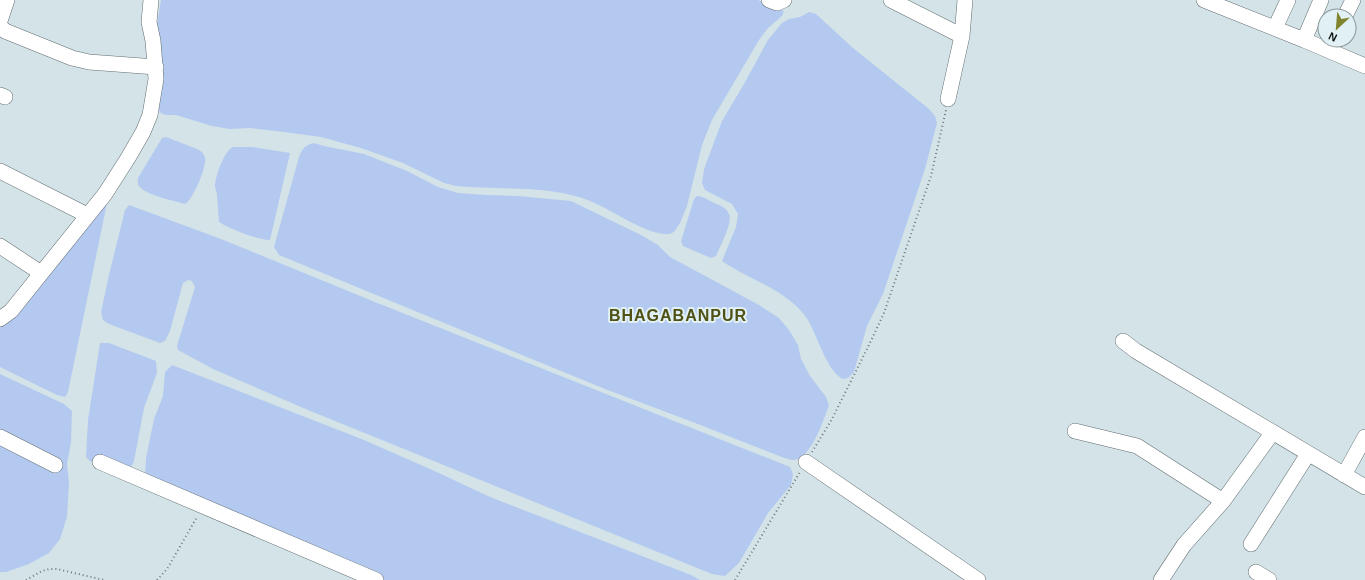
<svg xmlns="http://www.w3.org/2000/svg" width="1365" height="580" font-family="Arial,sans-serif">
	<rect width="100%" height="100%" fill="#d4e3e7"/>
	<path fill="#b3c9f0" d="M161 0H758L784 11 782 16 768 28 759 40 712 120 702 145 687 206 680 223 674 232C671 233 668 235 665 234 643 233 611 209 590 201 551 185 498 190 456 186L444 183 403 163 361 148 321 137 284 132 250 128 230 129 212 126 176 115H166L161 113 156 106 157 25Z
		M809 12 816 14 853 48 929 109 935 116 937 123 925 169 883 294 867 326 854 372 848 378 843 379C826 371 817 333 806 317 786 289 749 280 722 261L736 227 738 214 732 204 705 190 702 183 704 169 722 121 744 84 768 40 782 23 789 19 800 17Z
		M166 137 197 149C202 151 204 154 205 158 207 167 192 201 185 204 175 201 146 195 140 187 137 185 138 181 138 178L162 138Z
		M314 143 324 146 364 154 407 171 438 187 458 193 486 195 518 196 571 201 643 236 658 245 670 257 759 305 779 318 789 330 798 345 801 359 810 376 826 397 829 405C824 419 811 459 794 460 790 460 785 458 782 457L690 421 605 389 279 255 274 247 299 157C302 149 305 145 314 143Z
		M233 147H252L290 153 270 240C255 239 232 230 219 222 218 213 218 205 217 196 217 193 216 190 215 187 215 177 224 151 233 147Z
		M697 196C703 196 708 200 714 203 720 205 727 208 729 214 733 222 720 247 716 256L711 258 683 246 681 241 694 199Z
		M107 203 68 392 65 397 57 395 0 367V323Z
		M129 205 221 239 375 302 790 467 793 474 791 485 768 513 739 563 725 576 712 574 308 410 213 369 178 350 177 346 195 287 192 281 188 280 183 283 170 331 165 341 160 343 109 324 103 320 101 312 109 275 125 210Z
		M100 343H109L156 361 157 373 144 408 134 461 127 476 91 462 86 457 88 420Z
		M172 365 364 440 439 473 490 497 691 575 700 580H381L145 476 146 458 154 419 163 396 165 372Z
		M0 374 64 404 72 411 71 442 67 464 69 483 67 517 60 539 49 553 29 564 6 572H0Z"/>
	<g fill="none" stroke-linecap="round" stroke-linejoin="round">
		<g stroke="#606d71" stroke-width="16">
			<path id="minor" d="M769 0 777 3 784 0
				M891 0 962 36
				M1204 0 1304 40 1365 66
				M1345 16 1353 0
				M0 21 7 0
				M0 26 5 31 72 58 89 62 156 67
				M1275 28 1288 0
				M1304 40 1321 0
				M0 95 5 97
				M948 99 962 36 965 0
				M0 171 87 215
				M0 246 41 273
				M0 319 11 311 105 194 128 158 143 132 150 115 156 79 153 41 149 22 151 0
				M1123 341 1136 351 1365 487
				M1075 431 1137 446 1223 501
				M0 437 55 465
				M100 462 376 580
				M806 462 978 580
				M1344 475 1365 437
				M1251 544 1308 454
				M1256 572 1269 580
				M1161 580 1184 545 1223 501 1273 432"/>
		</g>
		<path stroke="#6f797b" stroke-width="2" stroke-dasharray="1 3" stroke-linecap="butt" d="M812 452 832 419 869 345 884 313 931 176 946 110
			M26 580 42 571 49 569H57L104 580
			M157 580 167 569 197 517
			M735 580 800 472"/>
		<use href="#minor" stroke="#fff" stroke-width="15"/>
	</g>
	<g text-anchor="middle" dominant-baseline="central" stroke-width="4" stroke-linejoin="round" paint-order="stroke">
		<g font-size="16" font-weight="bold" letter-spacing="1" fill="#505115" stroke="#e1f0f4">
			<text x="678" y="315">BHAGABANPUR</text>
		</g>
	</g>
	<g transform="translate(1337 28) rotate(206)"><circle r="19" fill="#e1f0f4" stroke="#8c979a"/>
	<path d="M0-3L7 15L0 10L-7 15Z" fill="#81832d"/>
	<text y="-6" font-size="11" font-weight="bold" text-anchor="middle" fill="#0c1112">N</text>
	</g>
</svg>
